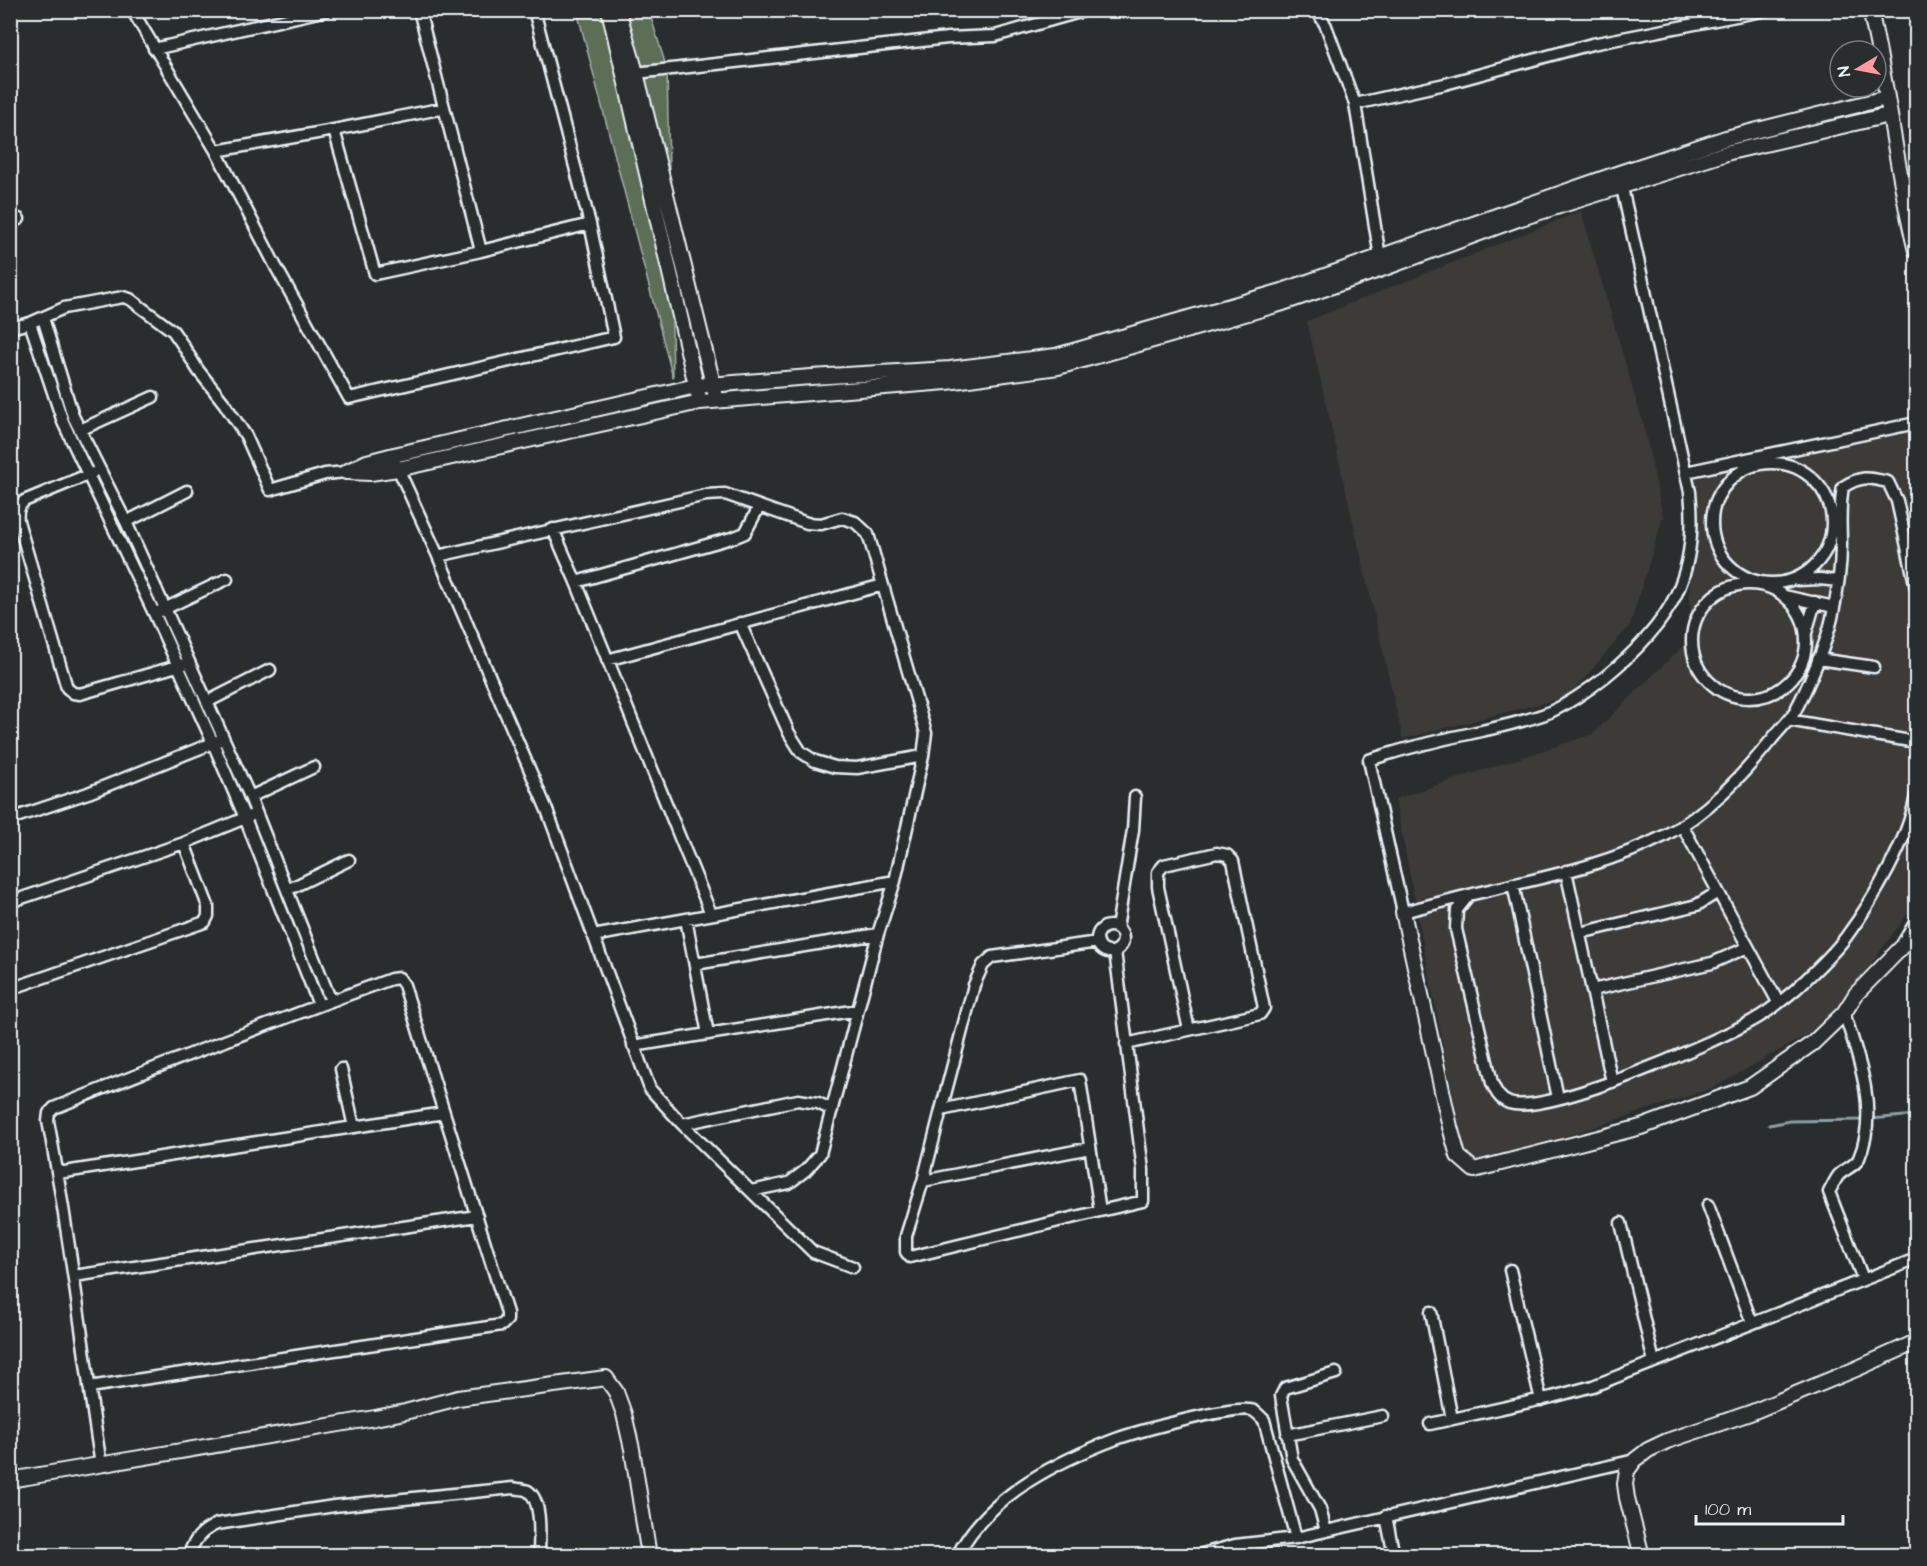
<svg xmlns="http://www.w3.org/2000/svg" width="1927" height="1566" font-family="'Architects Daughter',sans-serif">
	<rect width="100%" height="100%" fill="#2a2d2e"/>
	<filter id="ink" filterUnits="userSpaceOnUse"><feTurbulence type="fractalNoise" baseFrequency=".0167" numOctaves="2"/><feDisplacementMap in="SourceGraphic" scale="12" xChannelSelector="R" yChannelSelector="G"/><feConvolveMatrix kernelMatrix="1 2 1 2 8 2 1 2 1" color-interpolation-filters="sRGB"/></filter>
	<g filter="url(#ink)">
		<path fill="#3d3a39" d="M1581 211 1644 427 1663 517 1630 625 1569 696 1403 739 1307 321Z
			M1916 426V902L1829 1022 1713 1088 1467 1169 1395 799 1593 734 1691 638 1687 479Z"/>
		<path fill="#5d6e57" stroke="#a2b0a8" stroke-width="1.5" d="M577 11H649L667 69 673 378Z"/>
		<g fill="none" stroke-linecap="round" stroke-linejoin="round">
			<path stroke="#8ca0a8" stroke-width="3" d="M1769 1125 1790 1121 1859 1120 1916 1115"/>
			<g stroke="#e8f1f8" stroke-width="15">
				<path id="minor" d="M132 10 216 151 276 267 349 398 614 337 590 224 534 10
					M419 10 481 251
					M1317 10 1326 26 1355 104 1381 263
					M154 49 327 10
					M636 73 948 38 995 36 1087 10
					M1355 104 1445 84 1592 44 1767 10
					M334 130 375 274 481 251 590 224
					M216 151 334 130 444 108
					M10 216 19 219
					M43 318 73 416 126 522 250 797 331 1001
					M30 323 63 422 154 613 213 743 245 818 319 1005
					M10 328 30 323 64 308 112 299 123 297 130 299 173 331 182 344 198 370 224 403 246 436 270 490 325 474 346 472
					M80 430 153 397
					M1712 523a60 60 0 1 1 120 0a60 60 0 1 1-120 0Z
					M396 464 438 556
					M1686 472 1916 423
					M92 473 24 501C18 507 17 512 18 521L67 688 73 693 80 694 184 664
					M126 522 187 491
					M553 529 576 582 711 914
					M1797 580 1820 579 1838 581
					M576 582 735 537 745 533 759 507
					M1692 641a57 57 0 1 1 114 0a57 57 0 1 1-114 0Z
					M1916 588 1897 501 1888 482C1868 477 1860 476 1843 487 1839 507 1841 526 1841 546 1841 570 1837 595 1832 618 1826 645 1808 687 1795 711 1789 721 1779 730 1772 739 1742 776 1707 814 1664 836 1604 867 1534 879 1469 895L1457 910 1456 929 1492 1083C1496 1092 1499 1099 1509 1103 1547 1116 1713 1043 1752 1021 1767 1013 1783 1000 1796 989 1811 975 1834 953 1846 937 1874 899 1908 841 1916 795
					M1784 596 1834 607
					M160 611 227 579
					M740 623 789 733 801 752 815 761 835 767 857 768 923 756
					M1806 633 1815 602
					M1818 659 1874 667
					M607 660 883 585
					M207 702 270 670
					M1788 720 1916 742
					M250 797 314 767
					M10 819 88 793 218 741
					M1682 825 1778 1002
					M1566 871 1612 1082
					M1513 884 1558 1098
					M287 890 349 860
					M1469 895 1403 912 1369 760C1386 755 1403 749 1421 745 1462 734 1505 728 1545 714 1564 707 1590 689 1606 676 1670 624 1699 576 1690 492L1620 179
					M10 902 184 843 250 816
					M686 919 708 1034
					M1097 939a13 13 0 1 1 26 0a13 13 0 1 1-26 0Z
					M1117 928 1133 830 1135 797
					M1580 933 1697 905 1718 892
					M593 936 895 881 878 934 820 1154 806 1170 789 1183 751 1191
					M695 964 878 934
					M10 989 205 922 208 916V906L184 843
					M1592 990 1712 963 1748 947
					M1844 1013C1859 1058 1879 1112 1859 1158 1856 1166 1844 1169 1838 1176 1835 1180 1832 1187 1829 1192L1863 1279
					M1126 1044 1260 1014 1264 1008 1233 861 1227 855 1217 853 1164 865 1158 872V887L1189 1030
					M633 1046 858 1010
					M341 1069 354 1127
					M1080 1080 1100 1211 910 1257 906 1252V1236L923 1181 941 1110Z
					M941 1110 974 985 983 965 992 957 1098 942
					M682 1124 798 1100 818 1103 832 1110
					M58 1173 444 1113
					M923 1181 1090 1148
					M1708 1205 1752 1323
					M1100 1211 1143 1201V1170L1115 951
					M1621 1223 1654 1362
					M853 1267 813 1252 682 1124 650 1089 547 810 438 556 706 495 725 494 807 523 821 524 842 518 855 522 868 534 926 733 923 756 895 881
					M1510 1270 1541 1400
					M74 1276 477 1216
					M1431 1312 1452 1419
					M89 1387 502 1325 507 1320V1313L404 985 399 978 391 979C278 1020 166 1063 54 1108L49 1113 48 1121C70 1235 83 1351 101 1465
					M1430 1424 1552 1397 1593 1386 1916 1259
					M1287 1435 1383 1416
					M1386 1516 1394 1556
					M1326 1531 1320 1509 1292 1459 1281 1396 1285 1388 1336 1373
					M188 1556C194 1540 201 1531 217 1524L334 1506 513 1488C517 1489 524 1489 528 1491 543 1501 539 1539 539 1556
					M957 1556C973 1524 1000 1500 1029 1481 1056 1464 1087 1450 1116 1439 1136 1432 1239 1403 1254 1411 1257 1413 1261 1417 1264 1420L1296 1538
					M1195 1556 1235 1545 1296 1538 1635 1460"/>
			</g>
			<g stroke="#e8f1f8" stroke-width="18">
				<path id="tertiary" d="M609 10 698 394
					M618 10 636 73 715 392
					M1870 10C1889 90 1896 172 1916 251
					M346 472 367 462 394 455 696 386 811 377 950 369 1056 356 1279 292 1619 173 1726 138 1886 98
					M348 472 370 473 398 469 700 402 947 382 1058 367 1283 303 1382 269 1518 219 1730 152 1889 115
					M1403 912 1450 1127 1458 1156 1474 1170 1641 1127 1750 1087 1813 1043 1844 1013 1856 994 1903 946 1916 924
					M10 1480 375 1418 405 1412 458 1398 606 1378 616 1392 624 1414 632 1449 649 1556
					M1642 1556 1627 1498 1625 1484 1627 1471 1635 1460 1648 1450 1667 1441 1750 1413 1856 1369 1916 1342"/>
			</g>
			<use href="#minor" stroke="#2a2d2e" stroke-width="10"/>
			<use href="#tertiary" stroke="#2a2d2e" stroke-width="14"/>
		</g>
	</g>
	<rect width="1927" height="1566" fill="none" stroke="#2a2d2e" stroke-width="36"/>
	<rect x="18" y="18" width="1891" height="1530" fill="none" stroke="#e8f1f8" stroke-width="2" filter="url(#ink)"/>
	<g transform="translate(1858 69) rotate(260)"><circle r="28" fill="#2a2d2e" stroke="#767b7f" stroke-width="1.5"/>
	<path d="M0-4.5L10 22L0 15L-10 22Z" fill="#ff9aa2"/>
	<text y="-9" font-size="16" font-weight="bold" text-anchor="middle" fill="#e8f1f8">N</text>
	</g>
	<path d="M1696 1515v9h147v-9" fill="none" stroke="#e8f1f8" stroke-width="3"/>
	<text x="1705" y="1515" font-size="18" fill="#e8f1f8" stroke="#2a2d2e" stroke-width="4.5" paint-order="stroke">100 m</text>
</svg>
